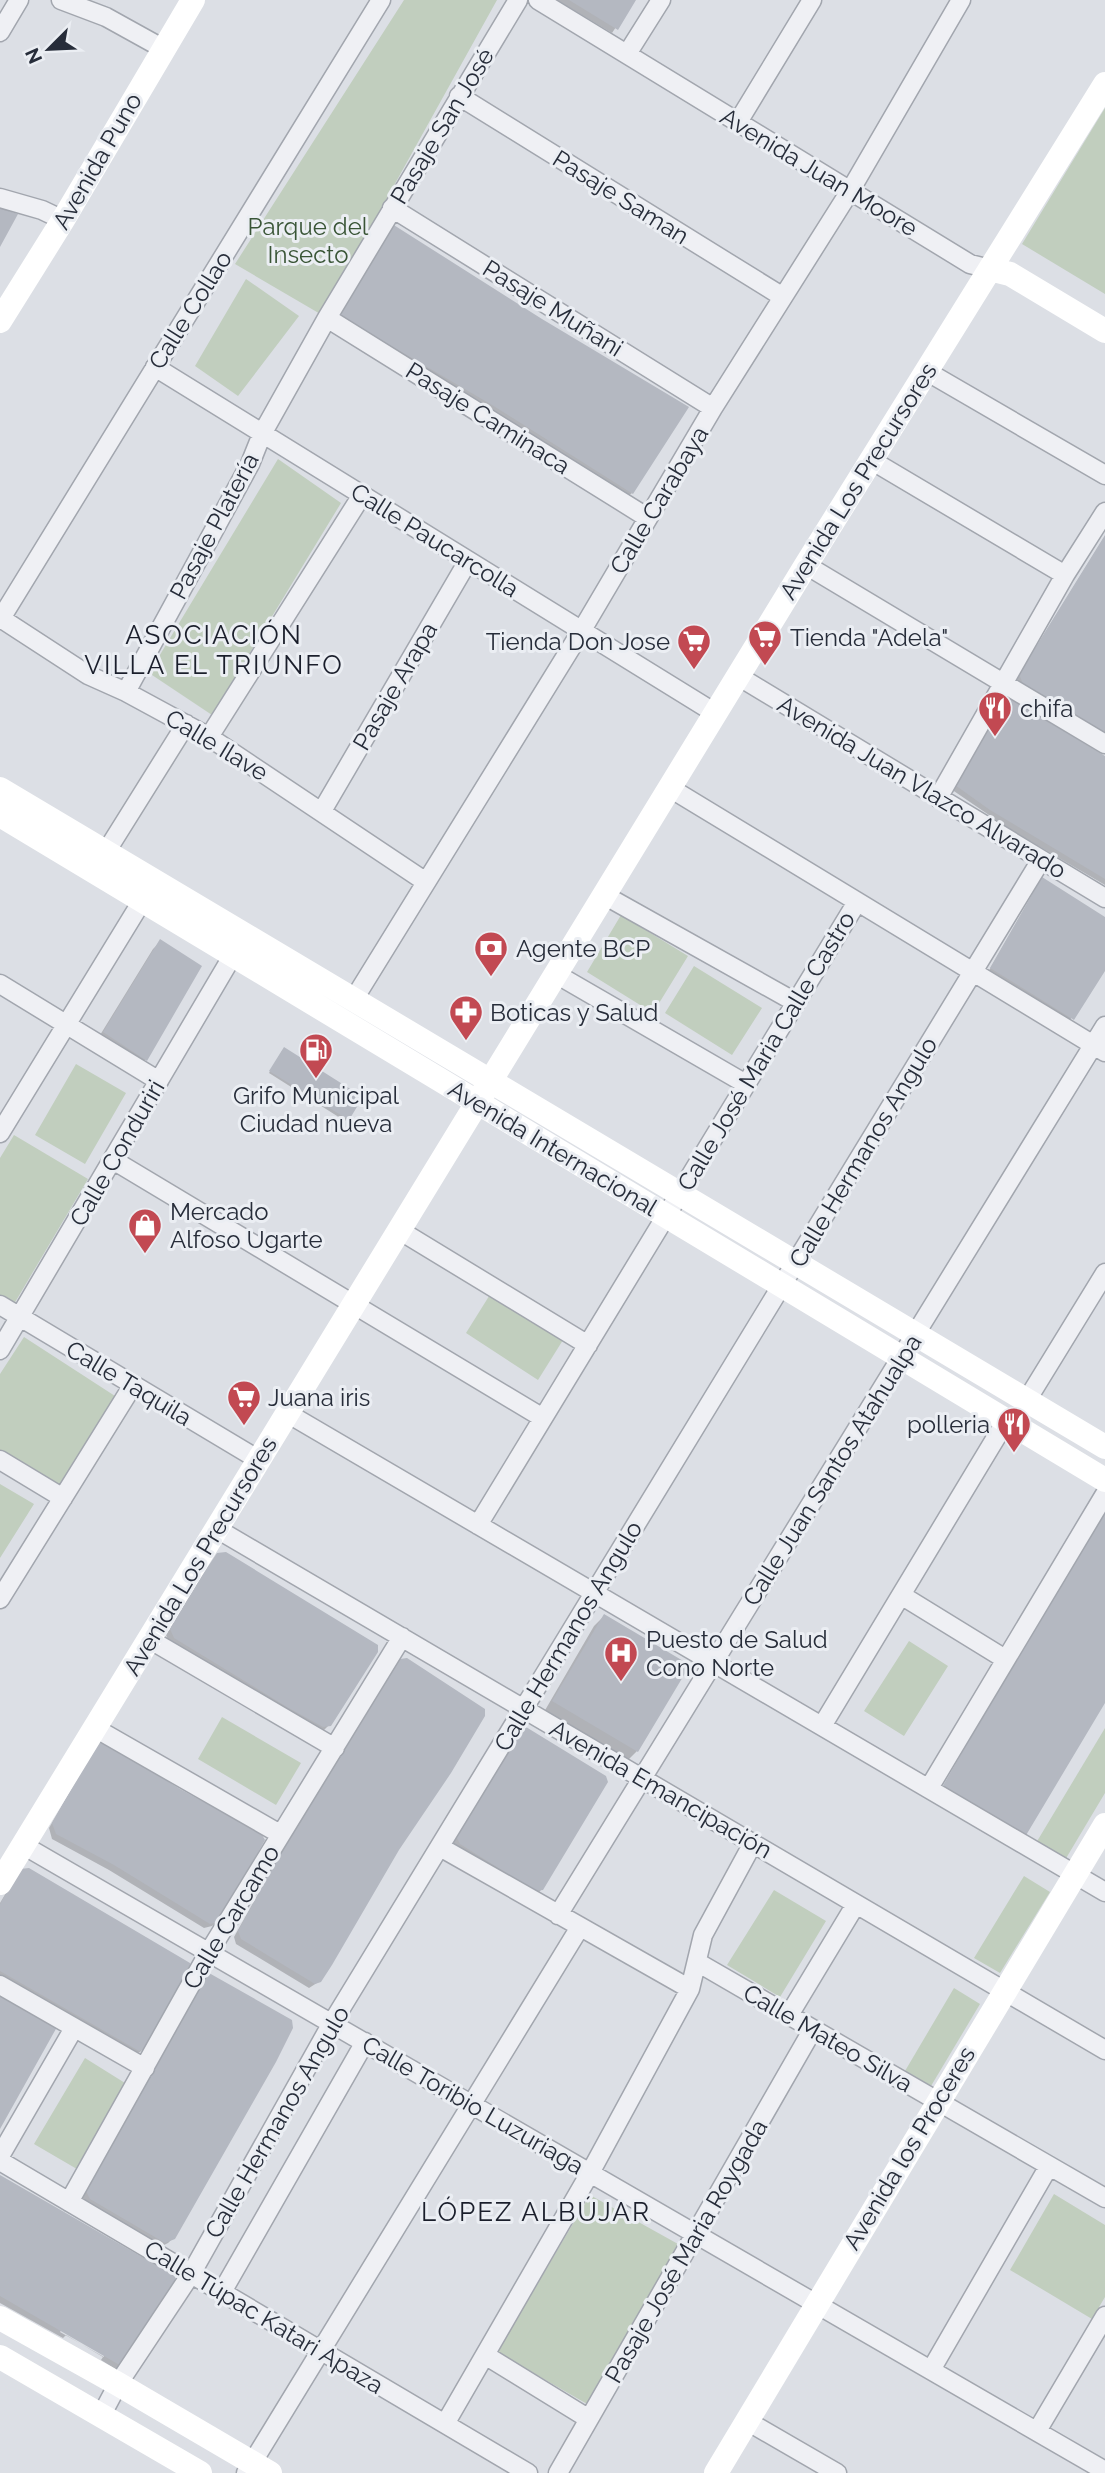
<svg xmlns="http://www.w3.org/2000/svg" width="1105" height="2473" font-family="Raleway,sans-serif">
	<rect width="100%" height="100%" fill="#dcdfe5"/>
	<path fill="#c1cebe" d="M404 0H497L322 315 235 264Z
		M1105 108V294L1022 244Z
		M246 279 299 316 238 396 195 366Z
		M278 459 341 503 212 715 149 673Z
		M621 915 688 956 653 1013 587 972Z
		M694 966 762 1008 732 1055 665 1013Z
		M76 1064 126 1093 85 1164 35 1135Z
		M14 1135 88 1179 14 1304 0 1295V1158Z
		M491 1293 563 1340 538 1380 466 1333Z
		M24 1337 115 1396 59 1487 0 1451V1374Z
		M0 1484 34 1504 0 1558Z
		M909 1641 948 1666 904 1736 864 1711Z
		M222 1717 301 1763 276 1805 198 1759Z
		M1105 1728V1793L1065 1860 1036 1843Z
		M1024 1876 1050 1892 1000 1973 974 1958Z
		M774 1890 826 1921 780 1997 727 1965Z
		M954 1988 980 2004 931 2086 905 2071Z
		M85 2058 133 2088 82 2172 34 2144Z
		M1054 2194 1105 2225V2297L1092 2319 1010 2270Z
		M590 2195 678 2244 587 2404 497 2352Z"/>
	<path fill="#0003" fill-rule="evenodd" d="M557 0H634L612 33Z
		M384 229 632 493 627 497 331 318Z
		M1105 536V732L1097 735 1018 689 1016 680Z
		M1066 735 1105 758V885L1008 828 945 785Z
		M1042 879 1105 919V966L1068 1023 987 974Z
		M160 942 200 967 145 1060 138 1067 97 1040 153 949Z
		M282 1051 361 1097 345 1121 269 1073Z
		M218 1554 329 1725 324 1730 318 1731 169 1642 166 1635Z
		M604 1616 637 1751 627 1761 544 1712 594 1626Z
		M396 1665 397 1849 320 1981 309 1988 236 1944 234 1937 286 1844Z
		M516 1735 542 1889 537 1894 455 1848 452 1842Z
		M95 1748 218 1921 212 1926 204 1928 109 1870 52 1839 49 1828Z
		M16 1876 145 2047 140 2052 133 2055 0 1979V1903Z
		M108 2141 173 2238 168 2243 160 2247 85 2204 81 2195Z
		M0 2177 173 2277 117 2370 101 2360 103 2357 66 2335 63 2338 0 2303ZM62 2329 104 2353V2357L60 2332Z"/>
	<path fill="#b4b8c1" d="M569 0H636L618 30Z
		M0 208 18 214 0 247Z
		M389 222 542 319 689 407 633 494 492 405 335 313Z
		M1105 535V730L1103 731 1023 684 1019 674Z
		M1008 694 1044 719 1105 756V879L990 810 948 780 979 739Z
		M1042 877 1105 917V971L1074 1020 990 968Z
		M160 939 202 966 147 1061 103 1032Z
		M284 1047 363 1097 349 1120 269 1071Z
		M1105 1511V1703L1025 1837 941 1789 1057 1588Z
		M226 1552 378 1645V1652L331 1726 323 1727 287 1707 174 1638 170 1629 193 1589 217 1553Z
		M604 1614 690 1665 638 1752 552 1701Z
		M407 1658 485 1709V1716L451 1773 399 1850 332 1965 321 1982 315 1984 241 1939 238 1931 290 1837 364 1716 400 1659Z
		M526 1727 606 1776 608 1782 543 1890 535 1891 460 1844 456 1836 520 1729Z
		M99 1741 106 1742 180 1789 261 1833 265 1840 219 1922 210 1924 114 1865 56 1834 52 1823Z
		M29 1868 190 1963 193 1969 147 2048 139 2051 0 1971V1904L20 1869Z
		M209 1973 292 2020 293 2028 276 2062 175 2239 165 2243 90 2199 85 2189 202 1974Z
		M0 1990 57 2027 0 2129Z
		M0 2175 175 2276 176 2284 123 2367 0 2296Z"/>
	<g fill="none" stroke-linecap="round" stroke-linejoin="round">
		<g stroke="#a2a6ae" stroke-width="21">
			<path id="street" d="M61 0 106 17 162 48
				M538 0 970 264 990 269
				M0 32 19 0
				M627 54 661 0
				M459 96 783 297
				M738 122 812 0
				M0 198 42 210 63 220
				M392 208 713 408
				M327 318 648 518
				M155 367 715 713
				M926 371 1105 475
				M871 460 1065 575
				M806 565 1105 744
				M2 619 88 675 126 692 209 737 426 882
				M0 620 381 0
				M738 676 1105 898
				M126 692 250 464 262 434 327 318 518 0
				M209 737 362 495
				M670 788 1105 1052
				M938 798 1065 575 1105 512
				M322 811 468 561
				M101 860 186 724
				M604 895 795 1002
				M556 974 746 1084
				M0 984 159 1081
				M354 999 582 630 713 408 850 191 961 0
				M0 1133 142 901
				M113 1160 543 1418
				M399 1230 588 1345
				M0 1305 259 1460
				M0 1350 233 955
				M1027 1400 1105 1273
				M287 1413 1105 1892
				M0 1460 63 1498
				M478 1525 857 902
				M217 1529 1105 2050
				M901 1595 1005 1659
				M0 1599 133 1385
				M149 1639 335 1748
				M822 1726 1006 1421
				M95 1728 280 1834
				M929 1788 1105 1494
				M23 1845 1105 2471
				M440 1847 690 1989
				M558 1915 1105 1026
				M697 1962 1105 2198
				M0 1985 145 2068
				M789 2015 856 1904
				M0 2156 74 2028
				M0 2161 528 2473
				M69 2202 209 1952 402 1637
				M222 2292 365 2042
				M485 2355 589 2419
				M931 2370 1049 2166
				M101 2416 118 2384 191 2274 332 2023 1041 860
				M747 2421 837 2473
				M445 2424 590 2173 690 1989 703 1935 753 1843
				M1037 2431 1105 2316
				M246 2473 580 1927
				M558 2473 813 2029"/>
		</g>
		<use href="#street" stroke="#eff0f4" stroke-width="18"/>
		<path stroke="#fff" stroke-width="24" d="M990 269 1010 274 1105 331
			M0 321 63 220 193 0
			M0 789 1105 1447
			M0 815 1105 1480
			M0 1883 806 565 1105 84
			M0 2318 118 2384 270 2473
			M0 2357 200 2473
			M716 2473 1105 1825"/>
	</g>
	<defs>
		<g id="supermarket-pin" transform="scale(1.75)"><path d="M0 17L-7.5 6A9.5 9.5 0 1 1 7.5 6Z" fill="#c24952" stroke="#ebeef3"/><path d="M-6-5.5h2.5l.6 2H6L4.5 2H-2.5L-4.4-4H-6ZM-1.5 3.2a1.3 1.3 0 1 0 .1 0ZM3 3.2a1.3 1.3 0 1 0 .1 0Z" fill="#fff"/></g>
		<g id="restaurant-pin" transform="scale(1.75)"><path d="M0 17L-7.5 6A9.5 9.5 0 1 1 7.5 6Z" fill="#c24952" stroke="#ebeef3"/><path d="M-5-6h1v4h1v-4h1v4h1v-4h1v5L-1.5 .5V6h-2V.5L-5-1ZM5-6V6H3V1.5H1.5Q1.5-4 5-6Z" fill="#fff"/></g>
		<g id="bank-pin" transform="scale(1.75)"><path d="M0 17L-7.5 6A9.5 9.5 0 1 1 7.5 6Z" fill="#c24952" stroke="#ebeef3"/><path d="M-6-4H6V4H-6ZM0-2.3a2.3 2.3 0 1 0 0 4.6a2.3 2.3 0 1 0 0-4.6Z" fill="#fff"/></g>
		<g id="pharmacy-pin" transform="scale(1.75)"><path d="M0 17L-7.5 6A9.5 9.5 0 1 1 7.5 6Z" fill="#c24952" stroke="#ebeef3"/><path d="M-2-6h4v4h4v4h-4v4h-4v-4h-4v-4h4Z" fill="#fff"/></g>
		<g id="fuel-pin" transform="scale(1.75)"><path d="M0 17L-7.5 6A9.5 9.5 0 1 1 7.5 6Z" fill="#c24952" stroke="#ebeef3"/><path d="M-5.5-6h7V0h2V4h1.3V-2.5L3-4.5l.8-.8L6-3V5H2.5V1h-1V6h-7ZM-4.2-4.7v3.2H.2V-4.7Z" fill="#fff"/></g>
		<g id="shop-pin" transform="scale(1.75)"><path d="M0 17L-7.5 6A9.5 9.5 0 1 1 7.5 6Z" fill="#c24952" stroke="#ebeef3"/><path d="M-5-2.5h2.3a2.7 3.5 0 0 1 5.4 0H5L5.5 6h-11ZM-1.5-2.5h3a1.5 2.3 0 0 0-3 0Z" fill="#fff"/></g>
		<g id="hospital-pin" transform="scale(1.75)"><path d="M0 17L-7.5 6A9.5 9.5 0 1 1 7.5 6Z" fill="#c24952" stroke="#ebeef3"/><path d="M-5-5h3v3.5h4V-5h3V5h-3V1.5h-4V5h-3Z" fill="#fff"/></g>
	</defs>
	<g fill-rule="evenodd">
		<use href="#supermarket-pin" x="765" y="637"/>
		<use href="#supermarket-pin" x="694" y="641"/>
		<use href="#restaurant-pin" x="995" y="708"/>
		<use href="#bank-pin" x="491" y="948"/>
		<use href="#pharmacy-pin" x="466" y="1012"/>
		<use href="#fuel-pin" x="316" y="1050"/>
		<use href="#shop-pin" x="145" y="1225"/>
		<use href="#supermarket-pin" x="244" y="1397"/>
		<use href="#restaurant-pin" x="1014" y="1424"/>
		<use href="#hospital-pin" x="621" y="1653"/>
	</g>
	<g text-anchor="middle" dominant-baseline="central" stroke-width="6" stroke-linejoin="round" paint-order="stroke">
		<g font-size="24" fill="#272d3a" stroke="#ebeef3">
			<text transform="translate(442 126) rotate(-59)">Pasaje San José</text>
			<text transform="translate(97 161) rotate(-60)">Avenida Puno</text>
			<text transform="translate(819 172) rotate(31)">Avenida Juan Moore</text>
			<text transform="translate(621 197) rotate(32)">Pasaje Saman</text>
			<text transform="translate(553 308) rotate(32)">Pasaje Muñani</text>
			<text transform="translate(190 310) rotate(-58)">Calle Collao</text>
			<text transform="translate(488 418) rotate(32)">Pasaje Caminaca</text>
			<text transform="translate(858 481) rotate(-58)">Avenida Los Precursores</text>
			<text transform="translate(659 500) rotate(-59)">Calle Carabaya</text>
			<text transform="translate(214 526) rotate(-62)">Pasaje Platería</text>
			<text transform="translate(435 540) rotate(32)">Calle Paucarcolla</text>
			<text transform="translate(395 686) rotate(-60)">Pasaje Arapa</text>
			<text transform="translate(217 745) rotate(31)">Calle Ilave</text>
			<text transform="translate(922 787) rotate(31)">Avenida Juan Vlazco Alvarado</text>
			<text transform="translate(766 1051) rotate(-59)">Calle José Maria Calle Castro</text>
			<text transform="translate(553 1148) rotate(31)">Avenida Internacional</text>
			<text transform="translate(863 1152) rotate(-59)">Calle Hermanos Angulo</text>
			<text transform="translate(117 1153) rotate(-60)">Calle Conduriri</text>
			<text transform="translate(129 1383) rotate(31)">Calle Taquila</text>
			<text transform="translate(832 1470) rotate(-58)">Calle Juan Santos Atahualpa</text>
			<text transform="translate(200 1556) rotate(-59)">Avenida Los Precursores</text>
			<text transform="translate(568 1636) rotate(-59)">Calle Hermanos Angulo</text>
			<text transform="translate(661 1789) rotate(30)">Avenida Emancipación</text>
			<text transform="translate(231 1917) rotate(-59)">Calle Carcamo</text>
			<text transform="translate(828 2038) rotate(30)">Calle Mateo Silva</text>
			<text transform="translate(473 2105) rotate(30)">Calle Toribio Luzuriaga</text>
			<text transform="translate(277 2122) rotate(-60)">Calle Hermanos Angulo</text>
			<text transform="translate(909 2148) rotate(-59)">Avenida los Proceres</text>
			<text transform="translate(686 2251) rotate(-60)">Pasaje José Maria Roygada</text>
			<text transform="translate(264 2317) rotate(31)">Calle Túpac Katari Apaza</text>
		</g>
		<g font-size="24" fill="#395536" stroke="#ebeef3">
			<text x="308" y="226">Parque del<tspan x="308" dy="28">Insecto</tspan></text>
		</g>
		<g font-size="24" fill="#272d3a" stroke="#ebeef3" text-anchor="start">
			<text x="790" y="637">Tienda "Adela"</text>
			<text x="670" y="641" text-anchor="end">Tienda Don Jose</text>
			<text x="1020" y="708">chifa</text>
			<text x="516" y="948">Agente BCP</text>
			<text x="490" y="1012">Boticas y Salud</text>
			<text x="316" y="1095" text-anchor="middle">Grifo Municipal<tspan x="316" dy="28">Ciudad nueva</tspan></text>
			<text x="170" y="1211">Mercado<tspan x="170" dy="28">Alfoso Ugarte</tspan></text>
			<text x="268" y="1397">Juana iris</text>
			<text x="990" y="1424" text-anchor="end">polleria</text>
			<text x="646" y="1639">Puesto de Salud<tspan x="646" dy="28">Cono Norte</tspan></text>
		</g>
		<g font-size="26" letter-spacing="2" fill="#1a1e2b" stroke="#ebeef3">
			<text x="214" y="635">ASOCIACIÓN<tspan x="214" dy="30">VILLA EL TRIUNFO</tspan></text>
			<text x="536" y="2212">LÓPEZ ALBÚJAR</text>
		</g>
	</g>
	<g transform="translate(49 49) rotate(246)" stroke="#ebeef3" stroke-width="5" paint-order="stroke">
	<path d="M0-5L12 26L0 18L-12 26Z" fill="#272d3a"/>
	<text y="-10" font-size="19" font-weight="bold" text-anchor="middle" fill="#272d3a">N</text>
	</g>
</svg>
